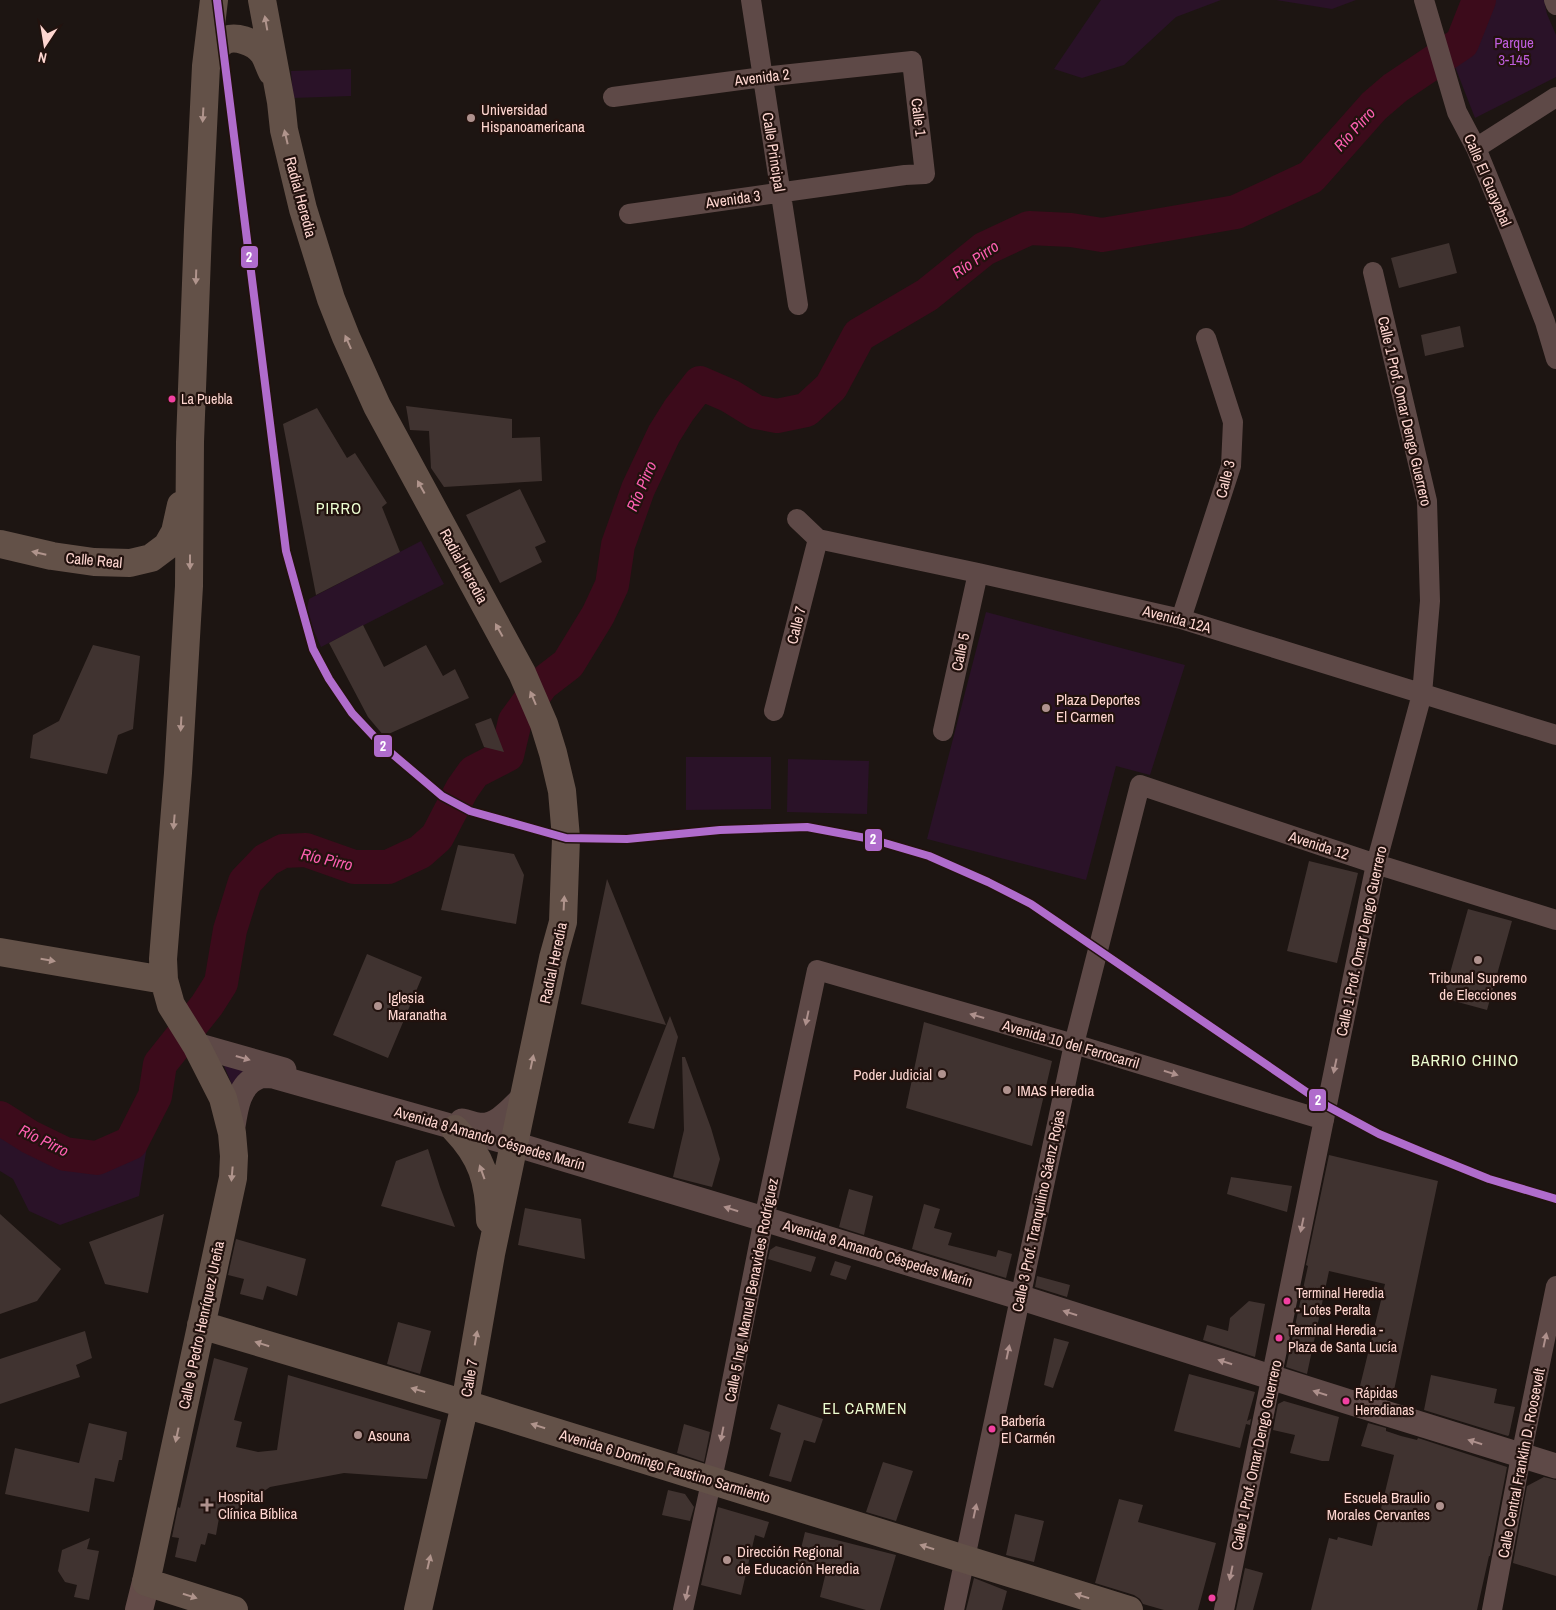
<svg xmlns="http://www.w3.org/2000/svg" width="1556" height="1610" font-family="'Archivo Narrow',sans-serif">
	<rect width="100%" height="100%" fill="#1d1512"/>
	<path fill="#2a1228" d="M1101 0H1221L1176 17 1124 65 1082 78 1054 69Z
		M1276 0H1356L1332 9Z
		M1487 0H1544L1547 14 1556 35V77L1475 118 1452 59 1475 36 1487 9Z
		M351 69V96L293 98 291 71Z
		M421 541 444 584 321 647 306 613 309 599Z
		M986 612 1185 665 1150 775 1116 766 1086 880 927 839Z
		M686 757H771V809L686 810Z
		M788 759 869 761 867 814 787 812Z
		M221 1059 259 1068 239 1101Z
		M155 1096 139 1196 60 1225 29 1211 13 1179 0 1171V1118L30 1137 65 1154 97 1158 131 1143Z"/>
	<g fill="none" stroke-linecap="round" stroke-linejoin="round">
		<path stroke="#3c0b1b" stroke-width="34" d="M0 1118 30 1137 65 1154 97 1158 131 1143 155 1096 160 1064 207 1005 221 983 230 930 245 882 266 860 283 851 306 850 354 867H388L420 852 437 837 462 789 474 772 507 755 515 721 542 684 568 664 598 615 612 585 618 545 638 489 664 434 679 410 700 383 730 396 756 412 777 416 806 410 831 387 859 335 927 295 984 249 1029 228 1071 230 1102 235 1167 224 1236 212 1311 177 1374 106 1395 88 1462 43 1479 0"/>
	</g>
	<path fill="#403330" d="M1449 243 1457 273 1399 288 1391 258Z
		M1460 326 1464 347 1425 356 1421 335Z
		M406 406 512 419V438L540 437 542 481 444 487 431 468 429 431 410 430Z
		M317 408 347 458 355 453 387 503 382 507 400 552 316 595 283 424Z
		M520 489 546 542 535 547 542 562 500 583 466 515Z
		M363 625 384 667 426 645 443 676 455 669 469 698 384 736 368 717 329 643Z
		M93 645 140 656 133 729 118 735 107 774 30 758 33 735 59 721Z
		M491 718 504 752 484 747 475 724Z
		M458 845 514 854 524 875 516 924 441 910Z
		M1309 861 1358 873 1337 963 1287 951Z
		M607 879 666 1025 581 1004Z
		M1468 909 1512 921 1487 1010 1443 998Z
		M367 954 422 977 388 1058 333 1035Z
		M670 1016 678 1037 654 1129 628 1123Z
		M924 1022 1052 1061 1032 1146 906 1108Z
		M682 1057H685L711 1128 720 1159 712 1187 673 1177 684 1130Z
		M428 1149 440 1187 455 1227 381 1206 396 1161Z
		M1329 1155 1438 1181 1392 1400 1359 1390 1385 1284 1329 1271 1307 1374 1286 1367 1308 1266 1306 1265Z
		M1231 1177 1292 1186 1287 1212 1227 1194Z
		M849 1189 873 1196 864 1235 839 1227Z
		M924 1204 940 1209 934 1228 952 1233 948 1245 996 1257 998 1250 1012 1254 1006 1278 912 1249Z
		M525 1208 581 1219 585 1259 518 1245Z
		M0 1214 61 1269 37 1301 0 1314Z
		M164 1214 148 1293 105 1284 89 1242Z
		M236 1239 306 1259 297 1296 267 1286 263 1300 240 1294 244 1279 228 1275Z
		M776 1246 816 1257 811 1272 768 1259 770 1250Z
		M835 1261 851 1266 846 1280 830 1275Z
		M1037 1276 1070 1285 1067 1297 1035 1287Z
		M1249 1301 1265 1304 1255 1357 1203 1340 1207 1325 1228 1331 1230 1318Z
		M398 1322 431 1331 420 1374 387 1364Z
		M85 1331 92 1358 76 1365 80 1377 0 1404V1359Z
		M1054 1338 1069 1342 1053 1388 1044 1385Z
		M214 1358 248 1368 234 1420 242 1422 236 1447 258 1452 277 1450 288 1375 441 1420 427 1479 344 1473 270 1487 223 1519 219 1518 216 1535 208 1533 205 1545 201 1544 196 1562 175 1557 179 1538 172 1537 178 1507 180 1508Z
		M1189 1374 1255 1392 1247 1421 1251 1419 1250 1425 1246 1424 1240 1448 1174 1431Z
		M1431 1375 1497 1389 1494 1403 1515 1407 1509 1435 1508 1436 1424 1410Z
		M1284 1401 1339 1417 1329 1461H1322L1290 1453 1295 1435 1273 1430 1278 1404Z
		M778 1404 823 1419 815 1443 804 1440 791 1482 769 1476 781 1433 770 1429Z
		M89 1423 127 1432 122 1460H119L114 1482 95 1478 89 1512 5 1494 15 1448 79 1463Z
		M1368 1423 1386 1428V1431L1401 1436 1417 1440 1418 1438 1507 1467 1490 1556H1489L1477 1610H1311L1329 1538 1337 1540 1338 1537 1372 1546 1394 1455 1361 1446Z
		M684 1424 710 1432 704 1462 677 1453Z
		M883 1462 913 1471 896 1521 866 1512Z
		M1544 1477 1556 1480V1576L1513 1563 1527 1486Z
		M668 1490 685 1494 694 1507 690 1521 662 1515Z
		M1119 1499 1143 1505 1138 1522 1216 1543 1198 1610H1164L1143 1604 1140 1599 1134 1595 1095 1583Z
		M718 1507 769 1522 764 1538 755 1535 741 1595 701 1585Z
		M1015 1514 1044 1521 1034 1562 1006 1555Z
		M805 1532 896 1555 880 1610H866L820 1597 826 1572 797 1565Z
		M90 1538 87 1549 99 1551 89 1600 74 1597 77 1585 65 1582 58 1571 62 1550Z
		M1245 1568 1263 1573 1253 1610H1236Z
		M974 1578 1007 1591 1002 1610H966Z"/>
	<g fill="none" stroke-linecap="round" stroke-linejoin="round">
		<path stroke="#5e4947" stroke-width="20" d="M751 0 798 305
			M1424 0 1457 112 1476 148 1510 231 1545 322 1556 359
			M1554 0 1556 5
			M613 97 763 77 912 61 925 174 905 175 629 214
			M1476 148 1556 97
			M797 519 818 539 978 573 1181 619 1556 735
			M1181 619 1231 466 1233 422 1206 338
			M774 711 818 539
			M943 731 978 573
			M683 1610 720 1442 764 1219 817 970 1074 1044 1324 1120
			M954 1610 1074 1044 1140 785 1376 864 1556 920
			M1224 1610 1376 864 1422 694 1430 601 1427 501 1373 272
			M1492 1610 1521 1456 1556 1286"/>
		<path stroke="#5e4947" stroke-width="25" d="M196 1045 284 1070
			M462 1121C467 1122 473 1124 478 1125 497 1128 512 1108 524 1097
			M232 1133C235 1114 237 1085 258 1077 262 1075 268 1076 273 1076L514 1144 764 1219 1019 1297 1346 1401 1556 1466"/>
		<path stroke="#644c49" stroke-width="28" d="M139 1610 146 1582"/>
		<path stroke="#635148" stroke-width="28" d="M214 0 206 66 198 230 190 442 189 586 178 773 163 959 164 980 171 1005 196 1045 223 1098 232 1133 234 1156 233 1178 146 1582 234 1610
			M262 0 281 102 284 130 303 209 331 299 346 337 377 406 522 673 544 724 553 753 562 791 566 838 563 922 553 958 514 1144 491 1254 465 1404 418 1610
			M206 66C210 58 214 49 221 43 233 33 256 42 264 54 267 59 269 66 272 72
			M0 544 52 556 94 562 130 563 151 558 167 546 175 532 181 505
			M0 952 164 980
			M455 1129C482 1157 489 1181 490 1220
			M201 1325 465 1404 1129 1610"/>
		<g stroke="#22120e" stroke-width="11">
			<path id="rail-1" d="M217 0 286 551 313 649 329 679 352 713 383 746 442 796 470 811 566 838 627 839 720 830 807 827 871 839 929 856 988 882 1031 904 1327 1106 1379 1134 1427 1154 1489 1179 1556 1199"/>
		</g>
		<use href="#rail-1" stroke="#b06ccc" stroke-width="8"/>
	</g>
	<defs><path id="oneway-solid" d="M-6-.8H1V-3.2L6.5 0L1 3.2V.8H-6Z" transform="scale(1.25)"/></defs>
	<g fill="#b0948c">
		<use href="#oneway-solid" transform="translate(266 23) rotate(-100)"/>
		<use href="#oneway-solid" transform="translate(203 115) rotate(93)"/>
		<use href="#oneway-solid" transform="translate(286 137) rotate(-103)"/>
		<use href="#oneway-solid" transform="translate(196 277) rotate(92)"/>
		<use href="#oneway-solid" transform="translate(348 342) rotate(-114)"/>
		<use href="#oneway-solid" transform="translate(421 487) rotate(-119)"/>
		<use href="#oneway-solid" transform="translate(39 553) rotate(-167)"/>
		<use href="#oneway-solid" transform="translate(190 562) rotate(90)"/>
		<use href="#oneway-solid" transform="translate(499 630) rotate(-119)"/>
		<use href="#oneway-solid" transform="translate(533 698) rotate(-113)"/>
		<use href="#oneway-solid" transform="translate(181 724) rotate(93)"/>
		<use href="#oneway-solid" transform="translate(174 822) rotate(95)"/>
		<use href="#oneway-solid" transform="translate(564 903) rotate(-87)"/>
		<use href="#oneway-solid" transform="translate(48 960) rotate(10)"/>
		<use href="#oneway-solid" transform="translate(532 1062) rotate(-78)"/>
		<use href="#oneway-solid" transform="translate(482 1172) rotate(-110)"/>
		<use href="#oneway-solid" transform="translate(232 1174) rotate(95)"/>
		<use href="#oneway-solid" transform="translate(476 1338) rotate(-80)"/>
		<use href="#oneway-solid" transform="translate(262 1344) rotate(-163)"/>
		<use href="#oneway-solid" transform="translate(418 1390) rotate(-164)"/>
		<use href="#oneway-solid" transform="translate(538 1426) rotate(-163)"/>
		<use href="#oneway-solid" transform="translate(177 1435) rotate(102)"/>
		<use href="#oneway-solid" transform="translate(927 1547) rotate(-163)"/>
		<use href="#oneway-solid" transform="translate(429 1562) rotate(-77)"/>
		<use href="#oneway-solid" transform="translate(190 1596) rotate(18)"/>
		<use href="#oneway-solid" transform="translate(1082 1596) rotate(-163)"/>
	</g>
	<g fill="#ae908c">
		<use href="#oneway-solid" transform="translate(977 1016) rotate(-164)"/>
		<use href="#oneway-solid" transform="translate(807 1018) rotate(102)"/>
		<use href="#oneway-solid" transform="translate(243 1058) rotate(16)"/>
		<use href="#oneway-solid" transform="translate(1335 1066) rotate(102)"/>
		<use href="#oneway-solid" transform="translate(1171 1073) rotate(17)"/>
		<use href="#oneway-solid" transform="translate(731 1209) rotate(-163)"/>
		<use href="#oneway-solid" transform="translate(1302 1225) rotate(102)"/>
		<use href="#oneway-solid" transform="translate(1070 1313) rotate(-162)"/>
		<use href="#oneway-solid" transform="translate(1545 1340) rotate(-78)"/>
		<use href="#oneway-solid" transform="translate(1008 1352) rotate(-78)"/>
		<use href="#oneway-solid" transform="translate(1225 1362) rotate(-162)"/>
		<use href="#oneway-solid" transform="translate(1320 1393) rotate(-162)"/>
		<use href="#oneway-solid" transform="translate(722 1434) rotate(101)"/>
		<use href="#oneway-solid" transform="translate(1475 1442) rotate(-163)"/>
		<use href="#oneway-solid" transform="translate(975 1511) rotate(-78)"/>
		<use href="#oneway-solid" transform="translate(1231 1573) rotate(102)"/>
		<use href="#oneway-solid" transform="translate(687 1593) rotate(102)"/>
	</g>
	<g fill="#af928e" stroke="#22120e" stroke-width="2">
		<circle cx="471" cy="118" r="5"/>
		<circle cx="1046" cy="708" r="5"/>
		<circle cx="1478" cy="960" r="5"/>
		<circle cx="378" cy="1006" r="5"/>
		<circle cx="942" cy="1074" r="5"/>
		<circle cx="1007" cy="1090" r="5"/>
		<circle cx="358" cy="1435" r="5"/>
		<path d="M204.5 1497.5h5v5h5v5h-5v5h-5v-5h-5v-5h5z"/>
		<circle cx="1440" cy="1506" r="5"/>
		<circle cx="727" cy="1560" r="5"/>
	</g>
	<g fill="#f240a1" stroke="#22120e" stroke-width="2">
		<circle cx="172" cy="399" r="4.5"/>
		<circle cx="1287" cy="1301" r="4.5"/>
		<circle cx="1279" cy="1338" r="4.5"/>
		<circle cx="1346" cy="1401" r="4.5"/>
		<circle cx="992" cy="1429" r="4.5"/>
		<circle cx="1212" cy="1598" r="4.5"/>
	</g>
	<g text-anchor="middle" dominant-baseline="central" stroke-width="4.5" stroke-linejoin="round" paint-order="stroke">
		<g font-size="14" fill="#fed6d0" stroke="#22120e" text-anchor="start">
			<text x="181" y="399">La Puebla</text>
			<text x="1296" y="1293">Terminal Heredia<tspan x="1296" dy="17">- Lotes Peralta</tspan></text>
			<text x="1288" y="1330">Terminal Heredia -<tspan x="1288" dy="17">Plaza de Santa Lucía</tspan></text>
			<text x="1355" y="1393">Rápidas<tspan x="1355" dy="17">Heredianas</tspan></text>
			<text x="1001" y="1421">Barbería<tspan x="1001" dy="17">El Carmén</tspan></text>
		</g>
		<g font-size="15" fill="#c05dde" stroke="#22120e">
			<text x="1514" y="42">Parque<tspan x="1514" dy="17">3-145</tspan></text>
		</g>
		<g font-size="15" fill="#fed6d0" stroke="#22120e">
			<text transform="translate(762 77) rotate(-7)">Avenida 2</text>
			<text transform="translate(919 117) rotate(83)">Calle 1</text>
			<text transform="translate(774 152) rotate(81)">Calle Principal</text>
			<text transform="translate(1488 180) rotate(67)">Calle El Guayabal</text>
			<text transform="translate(301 197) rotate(75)">Radial Heredia</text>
			<text transform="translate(733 199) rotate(-8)">Avenida 3</text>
			<text transform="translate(1405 411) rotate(77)">Calle 1 Prof. Omar Dengo Guerrero</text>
			<text transform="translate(1225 479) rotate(-76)">Calle 3</text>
			<text transform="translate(94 560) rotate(5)">Calle Real</text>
			<text transform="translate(464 566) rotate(61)">Radial Heredia</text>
			<text transform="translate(1177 619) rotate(15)">Avenida 12A</text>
			<text transform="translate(796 625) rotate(-76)">Calle 7</text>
			<text transform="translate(960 652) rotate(-78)">Calle 5</text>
			<text transform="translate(1319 845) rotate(18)">Avenida 12</text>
			<text transform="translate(1361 941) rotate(-78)">Calle 1 Prof. Omar Dengo Guerrero</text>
			<text transform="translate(553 963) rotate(-78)">Radial Heredia</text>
			<text transform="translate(1071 1044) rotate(16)">Avenida 10 del Ferrocarril</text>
			<text transform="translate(490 1138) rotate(16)">Avenida 8 Amando Céspedes Marín</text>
			<text transform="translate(1038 1211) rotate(-78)">Calle 3 Prof. Tranquilino Sáenz Rojas</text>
			<text transform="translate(878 1253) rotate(17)">Avenida 8 Amando Céspedes Marín</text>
			<text transform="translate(751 1290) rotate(-79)">Calle 5 Ing. Manuel Benavides Rodríguez</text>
			<text transform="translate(201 1325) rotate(-78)">Calle 9 Pedro Henríquez Ureña</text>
			<text transform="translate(469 1378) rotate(-80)">Calle 7</text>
			<text transform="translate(1256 1455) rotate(-78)">Calle 1 Prof. Omar Dengo Guerrero</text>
			<text transform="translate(1521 1463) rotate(-79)">Calle Central Franklin D. Roosevelt</text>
			<text transform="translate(665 1466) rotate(17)">Avenida 6 Domingo Faustino Sarmiento</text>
		</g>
		<g font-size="15" fill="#fed6d0" stroke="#22120e" text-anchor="start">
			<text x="481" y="109">Universidad<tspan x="481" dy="17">Hispanoamericana</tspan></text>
			<text x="1056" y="699">Plaza Deportes<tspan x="1056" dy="17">El Carmen</tspan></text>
			<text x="1478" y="977" text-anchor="middle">Tribunal Supremo<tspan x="1478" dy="17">de Elecciones</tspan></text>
			<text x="388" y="997">Iglesia<tspan x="388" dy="17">Maranatha</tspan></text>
			<text x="932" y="1074" text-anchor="end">Poder Judicial</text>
			<text x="1017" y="1090">IMAS Heredia</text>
			<text x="368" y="1435">Asouna</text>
			<text x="218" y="1496">Hospital<tspan x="218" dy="17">Clínica Bíblica</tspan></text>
			<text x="1430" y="1497" text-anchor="end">Escuela Braulio<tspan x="1430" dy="17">Morales Cervantes</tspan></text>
			<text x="737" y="1551">Dirección Regional<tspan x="737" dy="17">de Educación Heredia</tspan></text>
		</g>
		<g font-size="16" font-style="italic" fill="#fd5fb1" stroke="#22120e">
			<text transform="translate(1354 129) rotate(-48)">Río Pirro</text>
			<text transform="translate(975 259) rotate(-35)">Río Pirro</text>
			<text transform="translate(641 486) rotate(-67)">Río Pirro</text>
			<text transform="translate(327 859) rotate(13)">Río Pirro</text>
			<text transform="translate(44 1140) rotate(26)">Río Pirro</text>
		</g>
		<g font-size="16" letter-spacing="1" fill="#edfed2" stroke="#22120e">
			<text x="339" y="508">PIRRO</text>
			<text x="1465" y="1060">BARRIO CHINO</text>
			<text x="865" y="1408">EL CARMEN</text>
		</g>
	</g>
	<g stroke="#22120e" stroke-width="2">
		<rect x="240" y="245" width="19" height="24" rx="5" fill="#b06ccc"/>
		<rect x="373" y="734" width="20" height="24" rx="5" fill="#b06ccc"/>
		<rect x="864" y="828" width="19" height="24" rx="5" fill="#b06ccc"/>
		<rect x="1308" y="1088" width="19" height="24" rx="5" fill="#b06ccc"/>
	</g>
	<g font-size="14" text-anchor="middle" font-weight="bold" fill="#fff">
		<text x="249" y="262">2</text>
		<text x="383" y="751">2</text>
		<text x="873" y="844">2</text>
		<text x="1318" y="1105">2</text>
	</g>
	<g transform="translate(45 45) rotate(192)" stroke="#22120e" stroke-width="4" paint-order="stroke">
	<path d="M0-4L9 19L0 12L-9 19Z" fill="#fed6d0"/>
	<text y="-8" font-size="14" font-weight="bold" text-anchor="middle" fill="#fed6d0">N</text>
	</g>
</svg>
